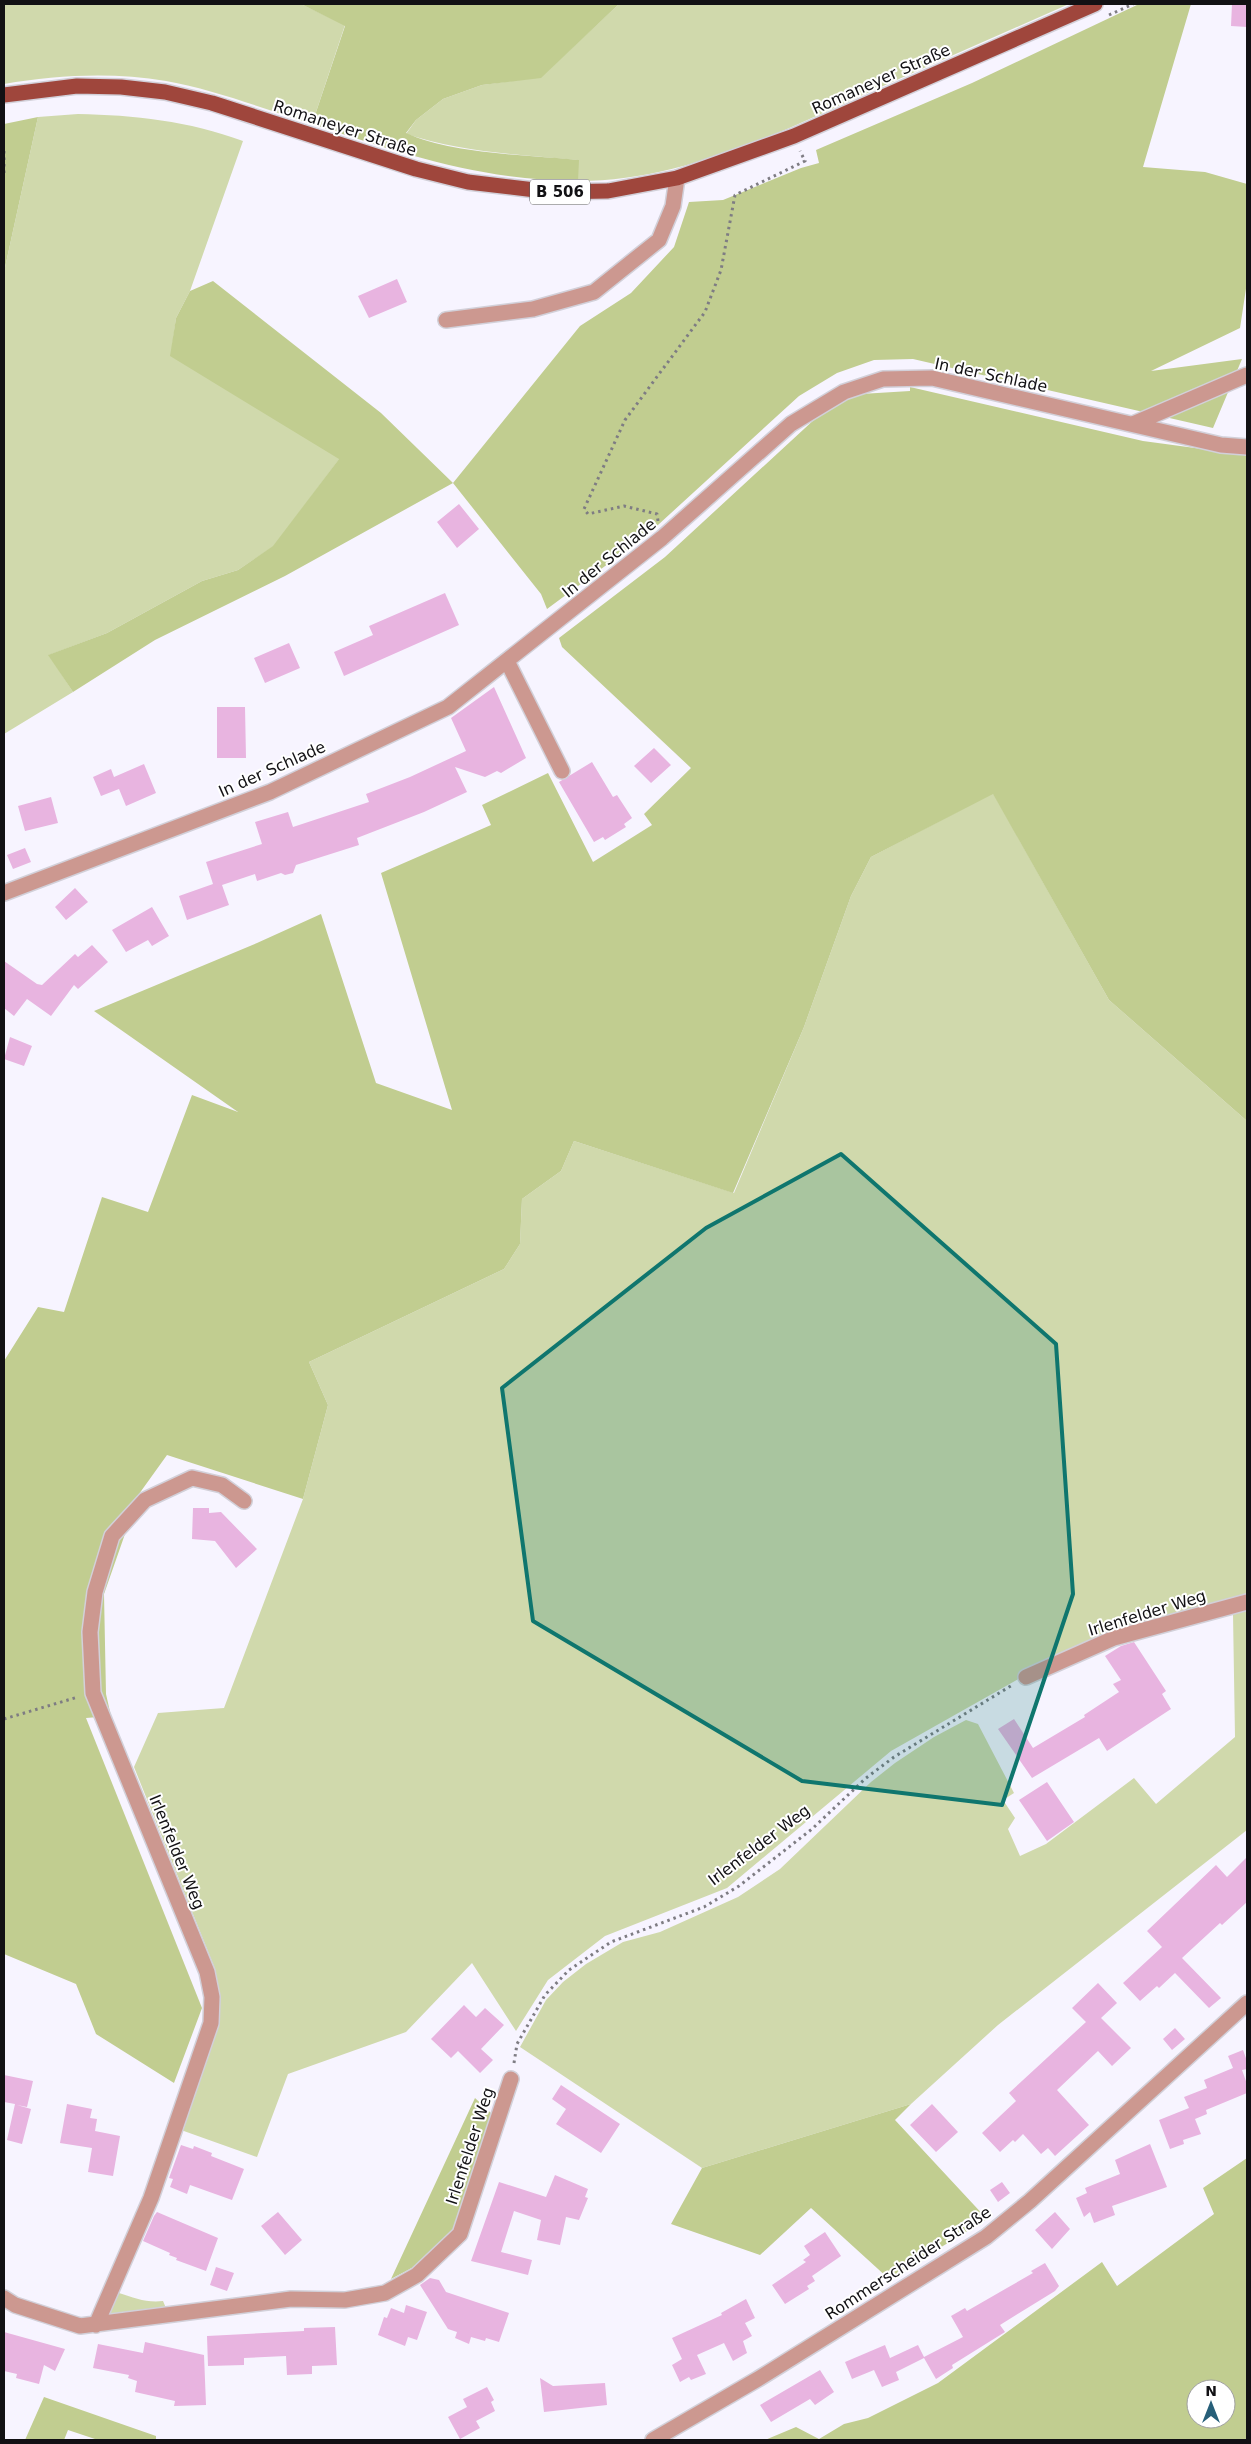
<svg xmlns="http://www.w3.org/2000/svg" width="1251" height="2444" font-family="'DejaVu Sans',sans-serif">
	<rect width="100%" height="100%" fill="#f7f4ff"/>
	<path fill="#d0d9ac" d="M4 4H301L345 25 312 124C264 109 216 90 166 81 112 72 57 75 4 84Z
		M619 4H1069C1001 34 933 64 865 94 775 135 679 181 578 181V160C520 155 461 152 406 134L416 120 443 99 482 85 541 77Z
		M78 114C134 115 189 121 243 141L190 291 176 318 171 355 340 458 274 546 238 570 202 581 107 633 49 655 73 692 4 734V272L38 117Z
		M993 793 1109 1000 1247 1121V1596L1059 1656 891 1751 727 1888 605 1936 548 1980 516 2031 472 1963 406 2032 288 2074 257 2157 181 2130 216 2028 220 2000 215 1969 134 1767 158 1713 224 1708 303 1499 328 1405 309 1362 504 1269 520 1244 522 1199 561 1171 574 1141 734 1193 804 1027 851 896 871 857Z
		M1247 1611V1830L998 2025 911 2104 702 2168 520 2047 546 2000 563 1982 586 1964 623 1942 660 1932 738 1897 780 1869 871 1782 895 1763 934 1737 966 1720 978 1724 1014 1793 1003 1800 1015 1818 1008 1829 1020 1856 1046 1844 1134 1778 1156 1804 1235 1737 1233 1614Z
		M119 2293C134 2298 147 2303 163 2301L166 2308 107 2317 114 2294Z"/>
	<path fill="#c1cd90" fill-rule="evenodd" d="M301 4H619L541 78 482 85 443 99 416 120 406 133C452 154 527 155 579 160L578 181C479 180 404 154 312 124L345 26Z
		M1139 4H1191L1143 167 1205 172 1247 184V282L1240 328 1151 371 1242 359 1213 428 913 359 874 360 837 373 799 396 647 535 547 609 541 594 453 483 285 576 155 640 73 692 48 655 107 633 202 581 238 570 273 546 339 459 170 356 176 318 190 291 213 281 381 413 453 483 580 326 631 293 674 247 689 202 723 200 801 168 819 163 816 150 972 83Z
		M38 117 4 272V124Z
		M910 387 1143 441 1247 455V1121L1109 1000 993 794 871 857 851 896 804 1027 733 1193 574 1141 561 1171 522 1199 520 1244 504 1269 309 1362 328 1405 303 1499 167 1455 139 1494 104 1594 106 1694 111 1716 86 1718 202 2008 174 2083 96 2034 76 1984 4 1954V1361L38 1307 64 1312 102 1197 148 1212 192 1095 238 1112 94 1011 257 943 321 914 376 1083 452 1110 381 873 491 825 482 805 548 773 593 862 652 825 644 814 691 768 562 647 559 638 665 557 817 417 849 398 861 394 910 391Z
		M475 2098 491 2113 468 2193 452 2234 425 2261 391 2279Z
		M911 2104 895 2120 987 2219 889 2279 811 2208 760 2255 671 2224 702 2168Z
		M1247 2158V2440H765L796 2427 819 2439 844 2424 868 2418 938 2383 1102 2262 1117 2286 1214 2214 1203 2188ZM1196 2389H1226V2419H1196Z
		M44 2397 156 2436V2440H98L68 2430 64 2440H25Z"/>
	<path fill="#e8b4e0" d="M1232 4H1247V27L1231 26Z
		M397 279 407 302 369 318 358 296Z
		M459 504 479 529 457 548 437 522Z
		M445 593 459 625 344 676 334 652 373 635 369 626Z
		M289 643 300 668 265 683 254 658Z
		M494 687 526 758 501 773 497 771 485 777 455 767 467 792 424 812 357 838 359 845 296 865 293 873 285 875 281 873 257 881 255 874 222 885 229 905 187 920 179 896 213 884 206 862 262 844 255 822 288 812 293 827 369 802 366 794 410 777 466 751 451 718Z
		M217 707H245L246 758H217Z
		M654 748 671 765 651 783 634 766Z
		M592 762 613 797 617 795 632 818 624 824 626 827 605 840 603 837 594 842 559 782Z
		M144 764 156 793 126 806 119 789 101 796 93 777 111 769 114 777Z
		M51 797 58 823 25 831 18 806Z
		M25 848 31 862 13 869 7 855Z
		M75 888 88 902 66 920 55 907Z
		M152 907 169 936 152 946 148 940 126 952 112 930Z
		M92 945 108 962 78 989 74 985 51 1016 27 999 14 1016 4 1008V961L37 984 42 985 75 954 78 957Z
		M10 1037 32 1046 24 1066 4 1059Z
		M193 1508H209V1513L221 1512 257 1549 236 1568 215 1541 192 1539Z
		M1134 1642 1166 1691 1162 1694 1171 1709 1107 1751 1099 1738 1032 1778 998 1729 1014 1719 1033 1748 1085 1717 1084 1715 1119 1692 1113 1684 1121 1680 1105 1656 1121 1646Z
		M1047 1782 1074 1822 1047 1841 1019 1800Z
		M1247 1857V1902L1222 1925 1220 1923 1182 1958 1221 1998 1209 2008 1175 1973 1159 1988 1157 1986 1140 2001 1123 1983 1162 1947 1147 1931 1216 1865 1227 1877Z
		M1098 1983 1117 2003 1101 2018 1131 2048 1112 2066 1098 2051 1057 2090 1089 2125 1055 2156 1048 2148 1041 2154 1023 2134 1015 2142 1013 2140 1000 2152 982 2133 1016 2101 1009 2093 1086 2022 1072 2008Z
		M464 2005 476 2017 485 2008 504 2025 481 2049 493 2060 480 2073 458 2051 451 2058 431 2039Z
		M1175 2028 1185 2039 1172 2050 1163 2039Z
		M1243 2050 1247 2061V2069L1242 2070 1247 2084V2093L1206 2110 1207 2114 1195 2119 1201 2134 1183 2140 1184 2144 1170 2149 1159 2120 1189 2108 1184 2097 1207 2088 1204 2080 1233 2068 1228 2056Z
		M4 2075 33 2081 27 2107 17 2105 31 2109 22 2144 7 2140 15 2104 4 2102Z
		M561 2085 620 2124 601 2153 556 2124 566 2109 552 2099Z
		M67 2104 92 2109 90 2118 97 2119 95 2131 120 2136 113 2176 88 2172 92 2148 60 2143Z
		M932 2104 958 2132 936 2152 910 2125Z
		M1150 2144 1167 2187 1112 2206 1115 2215 1094 2223 1090 2212 1084 2217 1076 2198 1087 2193 1085 2188 1120 2174 1115 2160Z
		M181 2145 193 2149 194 2146 212 2153 211 2156 244 2169 232 2200 190 2185 187 2194 170 2187 173 2179 169 2178Z
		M555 2175 588 2189 585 2197 588 2198 579 2220 566 2217 560 2245 537 2240 541 2220 514 2211 501 2252 532 2260 528 2275 471 2261 499 2182 546 2197Z
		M1002 2182 1010 2193 998 2202 990 2190Z
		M157 2212 218 2238 206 2271 176 2260 177 2258 169 2255 170 2253 143 2241 154 2216Z
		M278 2212 302 2240 285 2255 261 2226Z
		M1055 2212 1070 2229 1052 2249 1035 2230Z
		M825 2232 841 2256 812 2276 815 2281 807 2286 809 2289 785 2304 772 2285 806 2262 803 2260 810 2255 804 2246Z
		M1045 2263 1059 2286 1055 2291 1000 2325 1005 2332 952 2365 953 2368 936 2379 924 2358 896 2372 899 2380 882 2387 874 2370 852 2379 845 2362 885 2345 890 2358 918 2345 924 2357 963 2337 951 2316 965 2308 967 2311 1033 2273 1031 2271Z
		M216 2267 234 2273 227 2291 210 2285Z
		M430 2278 439 2280 446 2292 509 2313 499 2342 486 2338 485 2341 471 2337 469 2344 455 2338 457 2332 448 2329 420 2285Z
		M746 2299 755 2318 745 2323 752 2336 743 2341 747 2353 733 2361 724 2343 697 2355 706 2374 691 2380 689 2377 680 2382 672 2365 682 2359 672 2338 722 2315 721 2313Z
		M406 2305 427 2312 417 2340 408 2337 405 2346 378 2335 384 2317 387 2318 391 2308 404 2313Z
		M335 2327 337 2365 312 2366V2374L287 2375 286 2356 244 2358V2365L208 2366 207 2336 304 2331V2328Z
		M4 2332 65 2349 55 2371 44 2365 39 2384 16 2378 17 2374 4 2371Z
		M145 2342 204 2355 206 2405 174 2406 175 2401 135 2392 137 2381 128 2378 129 2375 93 2368 98 2344 143 2353Z
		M820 2370 834 2392 815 2405 810 2399 771 2422 760 2405Z
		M540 2378 553 2386 605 2383 607 2405 544 2412Z
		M487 2387 494 2400 491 2402 495 2411 476 2421 480 2428 460 2439 448 2417 467 2407 463 2399Z"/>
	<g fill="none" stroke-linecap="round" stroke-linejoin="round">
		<g stroke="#d2d0d9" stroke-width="18">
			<path id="minor" d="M446 320 533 309 594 292 659 240 673 206 677 178
				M1133 424 1247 375
				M507 661 562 771
				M4 893 270 792 448 707 662 538 791 424 844 392 883 379 932 378 1221 445 1247 447
				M1026 1677 1114 1638 1247 1602
				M4 2298 15 2305 80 2326 291 2299 345 2300 385 2293 417 2275 460 2234 511 2079
				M96 2325 151 2198 211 2023 212 1997 207 1972 93 1693 90 1632 95 1592 112 1536 145 1500 192 1478 222 1485 244 1501
				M653 2440 758 2379 986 2237 1030 2201 1247 2003"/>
		</g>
		<g stroke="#d2d0d9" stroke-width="18">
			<path id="major" d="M4 95 77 86 121 87 165 92 212 103 416 169 468 182 552 192 608 191 677 178 794 136 1095 4"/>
		</g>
		<path stroke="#7e7c83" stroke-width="3" stroke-dasharray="2.5 4" stroke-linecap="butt" d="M1109 15 1133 4
			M4 151V176
			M658 521 657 514 624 506 588 514 584 509 625 420 705 312 721 270 735 195 805 161 800 151
			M4 1719 78 1697
			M514 2063 517 2044 545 1995 569 1970 611 1942 704 1907 739 1886 812 1829 866 1778 894 1757 1014 1684"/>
		<use href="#minor" stroke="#cc9890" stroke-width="15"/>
		<use href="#major" stroke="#9f463c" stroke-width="15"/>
	</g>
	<path fill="#0f766e" fill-opacity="0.2" stroke="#0f766e" stroke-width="4" stroke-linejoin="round" d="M841 1154 1056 1344 1073 1594 1002 1805 802 1781 533 1621 502 1388 706 1228Z"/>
	<g text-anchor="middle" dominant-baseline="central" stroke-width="4" stroke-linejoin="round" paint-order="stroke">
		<rect fill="#fff" stroke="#59585a" stroke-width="1" x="530" y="179.5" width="60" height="25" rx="4"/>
		<g font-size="15" font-weight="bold" fill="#121114">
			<text x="560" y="192">B 506</text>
		</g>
		<g font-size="16" fill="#121114" stroke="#fff">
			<text transform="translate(881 79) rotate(-24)">Romaneyer Straße</text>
			<text transform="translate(345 128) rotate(18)">Romaneyer Straße</text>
			<text transform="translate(991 375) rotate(12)">In der Schlade</text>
			<text transform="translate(609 558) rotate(-39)">In der Schlade</text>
			<text transform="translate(272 769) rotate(-24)">In der Schlade</text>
			<text transform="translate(1147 1613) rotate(-17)">Irlenfelder Weg</text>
			<text transform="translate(759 1845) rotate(-37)">Irlenfelder Weg</text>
			<text transform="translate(177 1852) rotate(68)">Irlenfelder Weg</text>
			<text transform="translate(470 2146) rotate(-72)">Irlenfelder Weg</text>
			<text transform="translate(908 2263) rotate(-33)">Rommerscheider Straße</text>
		</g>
	</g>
	<rect width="1251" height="2444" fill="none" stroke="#121114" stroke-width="10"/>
	<g transform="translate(1211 2404)"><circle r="24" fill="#ffffff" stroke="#a0a0a1"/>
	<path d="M0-4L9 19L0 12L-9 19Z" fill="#275f79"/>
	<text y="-8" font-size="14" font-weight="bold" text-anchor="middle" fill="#121114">N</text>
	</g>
</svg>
